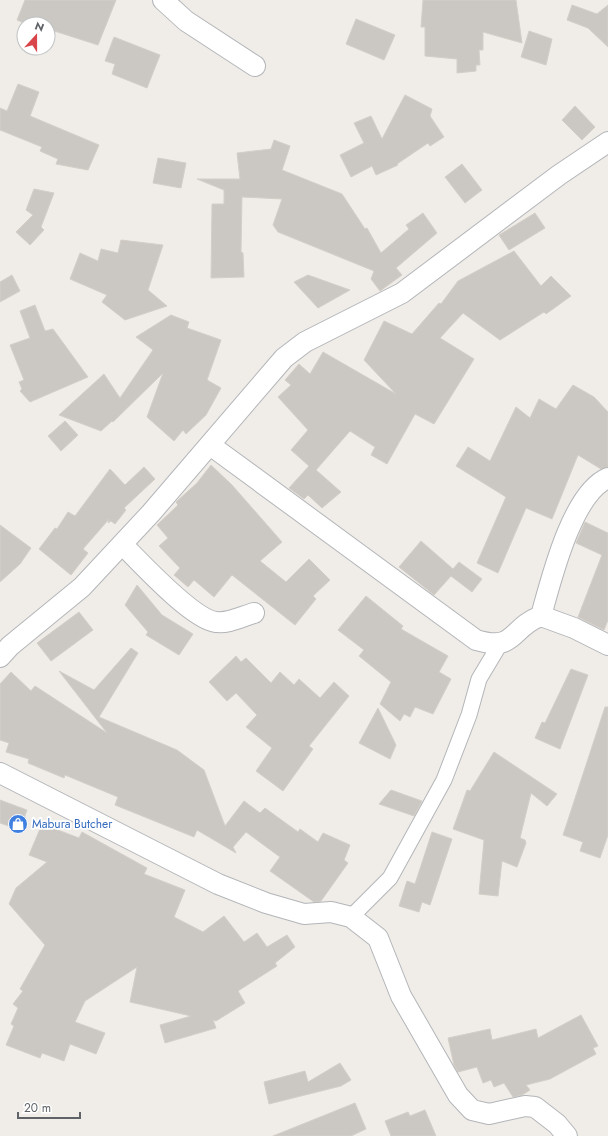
<svg xmlns="http://www.w3.org/2000/svg" width="608" height="1136" font-family="Jost,sans-serif">
	<rect width="100%" height="100%" fill="#f0ede8"/>
	<path fill="#cbc8c4" stroke="#d4cec7" d="M25 0H116L98 45 48 29V24H26L17 20Z
		M423 0H516L522 43 483 32V50H479L480 65H476V71L457 73V59L425 56V27H421Z
		M572 5 597 14 608 5V47L588 28 567 20Z
		M356 19 395 35 384 60 346 44Z
		M529 31 552 39 546 65 521 57Z
		M114 37 160 55 147 88 112 74 115 64 105 61Z
		M18 84 39 92 30 116 99 145 88 170 56 164 58 159 40 151 42 147 0 130V108L7 111Z
		M405 95 432 109 430 116 444 137 430 146 428 143 397 164 398 165 376 175 372 166 351 177 340 155 364 143 354 123 371 116 382 139Z
		M575 106 595 127 582 140 562 120Z
		M274 140 290 146 282 170 342 194 365 229 367 228 381 253 409 229 406 225 423 213 437 233 396 268 402 275 380 291 371 279 374 271 278 232 273 225 282 199 242 197 241 252 243 253 244 277 211 278 212 204H224V190L197 179H240L237 153 271 149Z
		M158 158 186 163 181 188 153 183Z
		M462 164 482 190 465 203 445 177Z
		M34 189 54 193 41 227 44 230 30 245 16 232 33 215 26 210Z
		M535 213 545 228 509 250 499 235Z
		M121 240 163 245 148 290 167 306 125 320 102 302 107 295 70 279 80 253 98 261 101 249 118 253Z
		M514 251 541 286 551 276 571 296 546 314 544 312 500 340 463 313 440 338 474 359 434 424 415 414 387 464 371 455 375 447 350 431 316 470 341 492 322 508 308 495 304 499 289 488 309 466 291 450 308 430 278 397 291 385 285 380 299 364 310 374 323 352 396 394 364 360 384 321 412 334 439 303 441 304 458 281Z
		M12 275 20 291 0 302V282Z
		M308 275 350 290 318 308 294 282Z
		M35 305 45 331 53 329 88 377 30 402 20 391 22 389 19 382 24 380 10 345 30 338 20 311Z
		M171 315 189 322 187 328 221 340 207 380 221 388 206 415 186 434 183 430 174 441 147 417 163 373 113 422 112 421 101 431 59 415 104 374 120 398 153 350 136 337Z
		M573 385 594 397 608 412V467L601 469 578 455 552 519 526 508 498 573 477 563 506 497 456 466 468 447 490 461 516 407 530 418 539 399 556 409Z
		M65 421 78 435 61 451 48 436Z
		M211 465 232 485 282 542 260 561 286 582 309 559 330 580 313 596 316 599 295 625 232 575 214 597 194 580 188 587 174 575 180 568 159 546 168 538 157 525 178 505 176 502 197 483Z
		M144 467 155 479 124 508 126 510 115 524 111 521 108 523 109 519 83 549 88 553 71 575 39 549 55 528 57 529 68 512 75 516 110 469 125 485Z
		M585 522 608 533V620L604 630 578 617 602 555 576 543Z
		M0 525 31 548 20 564 0 582Z
		M421 541 453 569 459 562 482 579 472 592 451 576 434 595 399 567Z
		M137 585 162 615 193 634 179 655 146 635 148 632 125 605Z
		M366 596 403 626 401 629 448 656 439 672 451 679 433 714 415 707 410 717 404 714 400 721 380 704 391 682 359 656 364 650 338 630Z
		M79 612 93 630 51 661 37 643Z
		M131 648 138 653 99 717 177 750 204 770 225 826 244 801 260 813 265 808 298 832 300 829 318 842 323 833 350 845 344 860 348 863 321 901 314 902 270 871 280 857 246 832 233 847 236 853 197 830 194 837 162 824 115 805 118 797 65 775 64 778 28 763 29 759 6 752 9 743 0 740V684L11 672 31 691 35 686 107 733 59 671 94 690Z
		M236 656 241 662 246 658 271 683 280 672 294 685 299 679 320 698 334 682 349 696 309 746 313 749 283 791 256 771 272 748 246 727 257 715 236 693 227 701 209 682Z
		M571 669 588 675 560 749 535 738 542 722 545 723Z
		M605 707H608V835L600 858 580 851 583 842 563 835Z
		M378 708 396 745 390 759 359 743Z
		M494 752 557 794 547 806 531 793 520 838 525 840 526 843 517 867 502 861 498 896 479 894 484 840 453 829 467 790 470 791Z
		M391 790 422 801 414 816 379 804Z
		M0 800 27 810 20 830 0 823Z
		M42 824 79 838 82 832 147 868 144 874 185 890 174 917 203 932 224 916 244 942 257 933 267 947 287 935 295 947 275 963 277 966 238 991 245 1003 216 1021 213 1020 216 1028 165 1043 160 1025 191 1016 130 1002 137 967 85 1001 75 1022 105 1033 96 1054 70 1044 64 1061 42 1053 40 1058 6 1045 14 1026 11 1024 18 1008 13 1004 23 991 20 989 45 945 9 904 16 888 47 862 29 855Z
		M432 832 452 839 430 905 422 902 419 912 399 906 407 881 415 884Z
		M581 1015 598 1046 593 1048 596 1054 550 1079 526 1085 530 1090 522 1095 513 1097 504 1083 494 1087 491 1080 483 1083 477 1067 458 1072 454 1065 448 1038 490 1029 492 1040 536 1029 538 1038Z
		M340 1063 351 1080 341 1086 269 1104 264 1082 305 1071 308 1082Z
		M355 1103 366 1129 351 1136H273Z
		M425 1110 436 1136H391L385 1121 408 1112 410 1116Z"/>
	<g fill="none" stroke-linecap="round" stroke-linejoin="round">
		<g stroke="#b3b5b9" stroke-width="17">
			<path id="pedestrian" d="M351 917 390 878 444 780 469 715 479 679 500 644"/>
		</g>
		<g stroke="#b3b5b9" stroke-width="22">
			<path id="minor" d="M163 0 186 21 255 66
				M210 445 476 640C517 652 509 628 541 616L574 628 608 645
				M122 544C140 562 192 619 216 622 228 624 243 616 254 613
				M541 616C551 580 572 493 608 478
				M0 657 10 646 82 587 151 513 284 358 305 342 402 293 559 175 608 142
				M0 773 218 884 266 903 304 914 331 912 351 917 378 938 401 996 458 1095 472 1110 489 1114 525 1106 535 1107 557 1124 567 1136"/>
		</g>
		<use href="#pedestrian" stroke="#fff" stroke-width="15"/>
		<use href="#minor" stroke="#fff" stroke-width="20"/>
	</g>
	<defs>
		<g id="shop-disc" transform="scale(1)"><circle r="9.5" fill="#3f7fe0" stroke="#fff"/><path d="M-5-2.5h2.3a2.7 3.5 0 0 1 5.4 0H5L5.5 6h-11ZM-1.5-2.5h3a1.5 2.3 0 0 0-3 0Z" fill="#fff"/></g>
	</defs>
	<g fill-rule="evenodd">
		<use href="#shop-disc" x="18" y="824"/>
	</g>
	<g text-anchor="middle" dominant-baseline="central" stroke-width="3.5" stroke-linejoin="round" paint-order="stroke">
		<g font-size="12" fill="#366cbe" stroke="#fff" text-anchor="start">
			<text x="32" y="824">Mabura Butcher</text>
		</g>
	</g>
	<g transform="translate(36 36) rotate(21)"><circle r="19" fill="#ffffff" stroke="#bfc1c2"/>
	<path d="M0-3L7 15L0 10L-7 15Z" fill="#d9454a"/>
	<text y="-6" font-size="11" font-weight="bold" text-anchor="middle" fill="#5f6367">N</text>
	</g>
	<path d="M18 1112v6h62v-6" fill="none" stroke="#5f6367" stroke-width="2"/>
	<text x="24" y="1112" font-size="12" fill="#5f6367" stroke="#ffffff" stroke-width="3" paint-order="stroke">20 m</text>
</svg>
